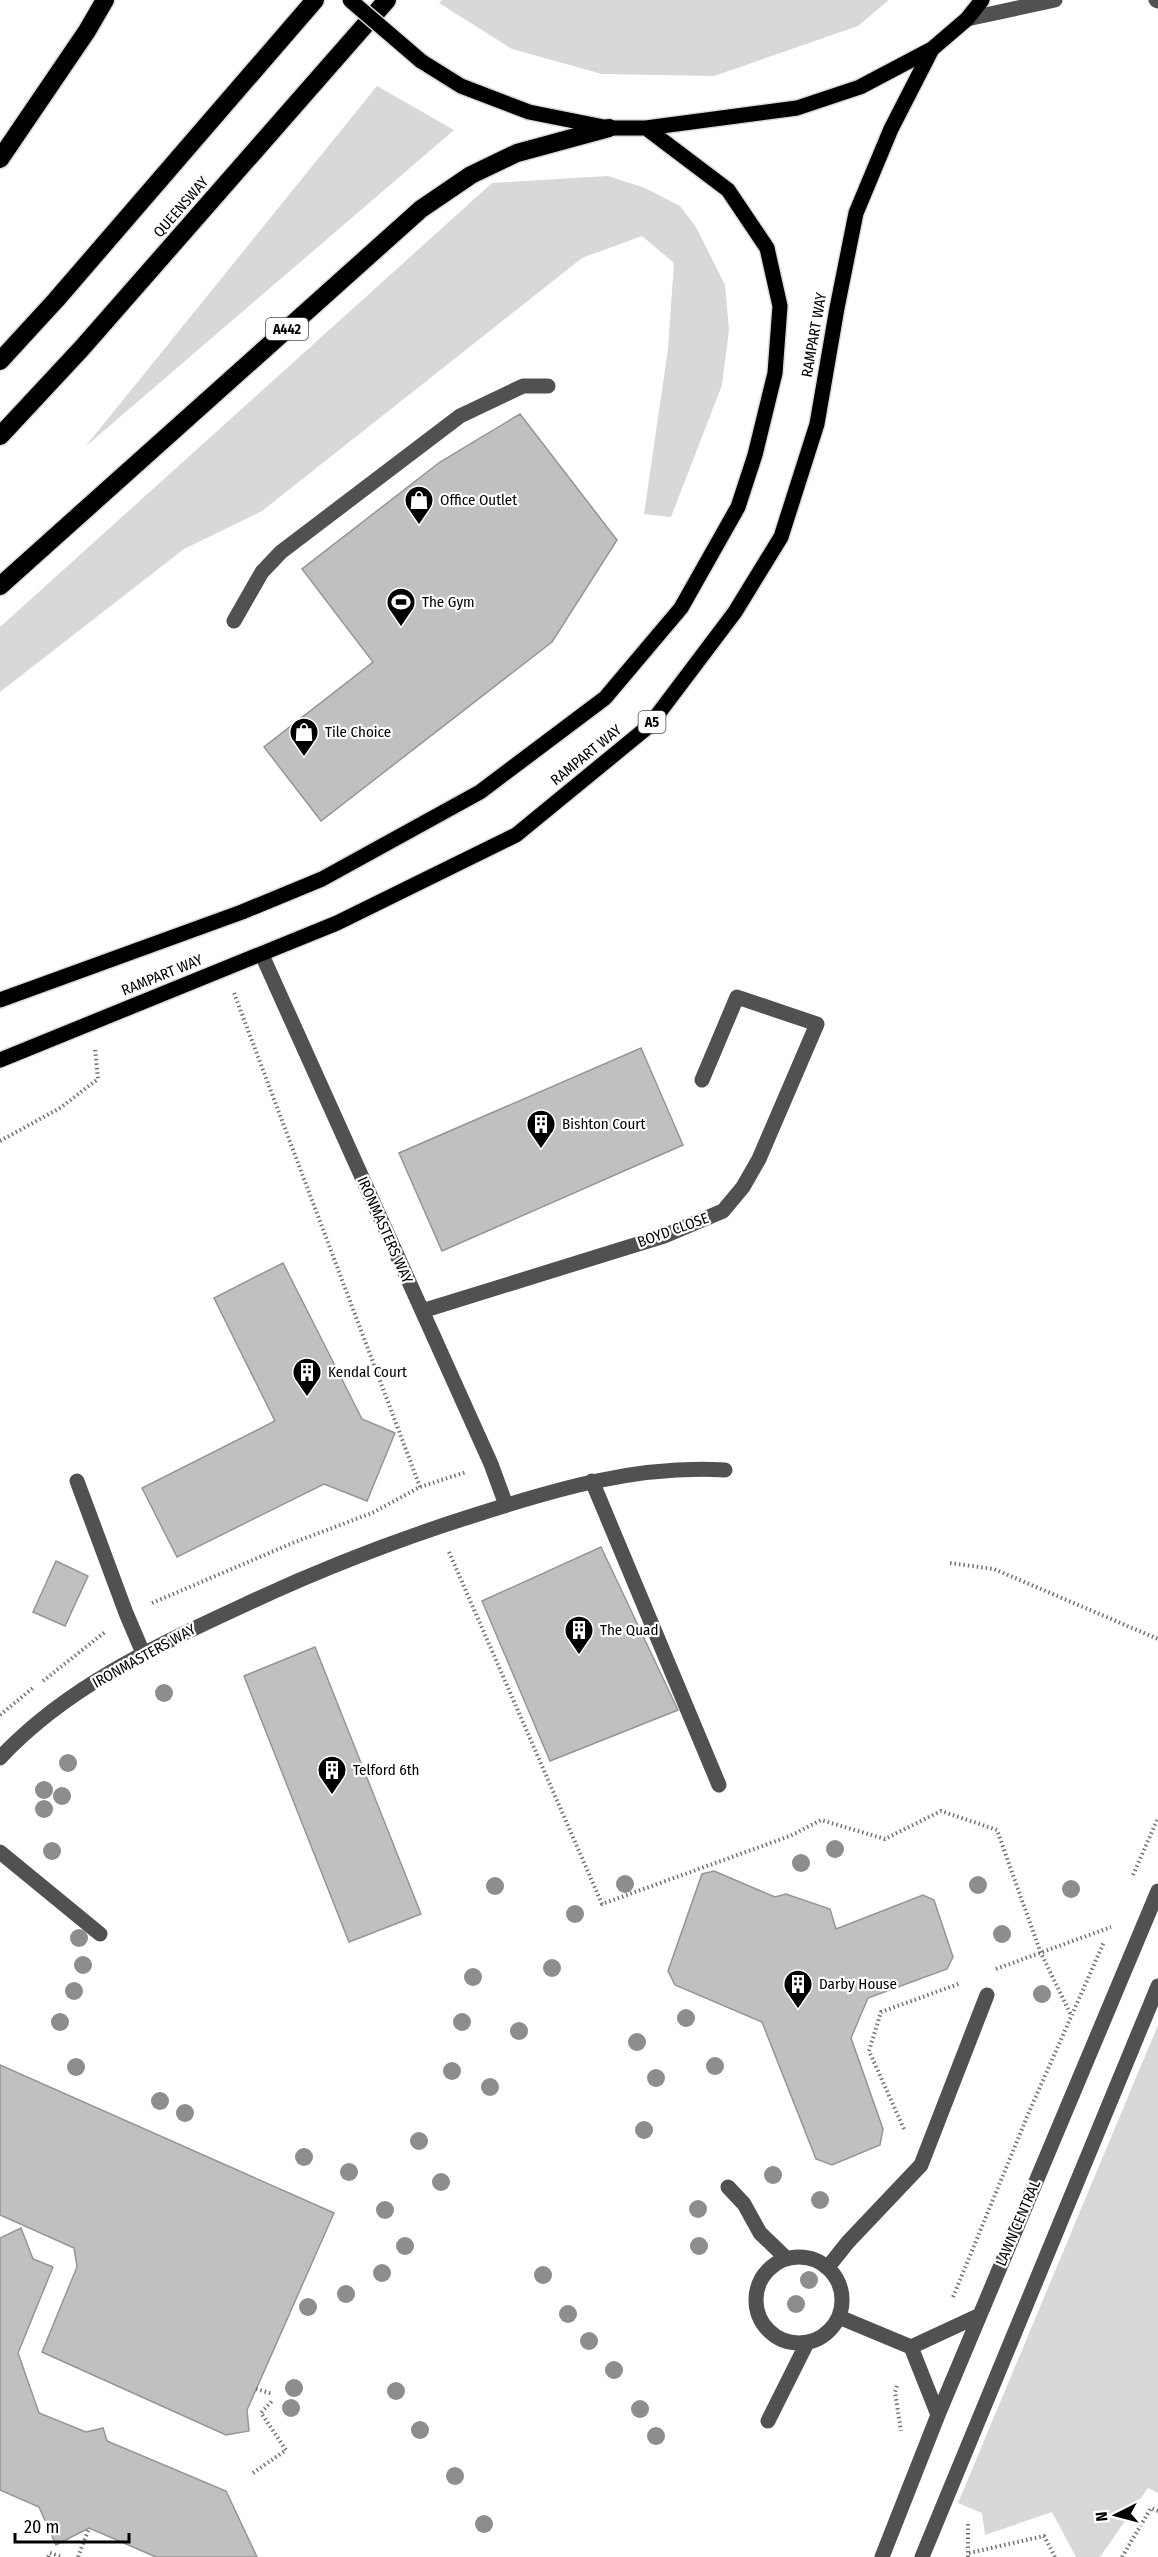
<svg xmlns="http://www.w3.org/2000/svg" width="1158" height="2557" font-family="'Fira Sans Condensed',sans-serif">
	<rect width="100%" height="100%" fill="#fff"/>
	<path fill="#d8d8d8" d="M442 0H889L858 26 714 76 602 74 512 49 439 3Z
		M377 86 454 130 85 447Z
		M608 176 645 188 680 206 696 227 725 285 729 330 722 385 671 517 644 514 668 349 674 263 642 236 582 258 262 511 184 549 0 692V627L492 183Z
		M1158 2025V2493L1148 2488 1100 2557H1076L1052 2512 985 2535 982 2513 958 2503Z"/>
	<path fill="#c0c0c0" stroke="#959595" stroke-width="1.5" d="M520 414 617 540 552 642 321 821 264 747 373 662 302 569 440 462Z
		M641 1048 683 1145 442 1251 399 1153Z
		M283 1263 362 1419 395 1433 367 1501 324 1484 177 1557 142 1488 275 1421 214 1298Z
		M601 1547 678 1710 550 1761 482 1601Z
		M56 1561 88 1576 65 1626 33 1612Z
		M315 1647 421 1914 349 1942 244 1676Z
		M714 1871 775 1897 786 1894 830 1909 836 1929 923 1895 934 1900 953 1957 947 1969 868 1998 851 2038 883 2129 880 2145 832 2165 816 2159 762 2022 675 1985 668 1971 702 1874Z
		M0 2065 334 2213 247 2410 249 2431 226 2435 42 2352 77 2267 74 2248 0 2215Z
		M21 2228 33 2259 53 2267 18 2353 39 2413 86 2432 103 2428 107 2441 226 2491 257 2557H156L89 2528 56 2545 39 2507 0 2490V2238Z"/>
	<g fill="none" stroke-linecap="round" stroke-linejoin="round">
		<g stroke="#dbdbdb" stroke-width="18">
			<path id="major" d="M421 61 461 86 529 112 609 128H646L797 108 860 87 932 49 967 19 982 0
				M0 1000 242 912 322 879 480 792 605 698 681 608 738 507 755 455 775 373 780 306 767 248 728 190 646 128
				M0 1060 337 923 516 835 649 726 735 612 781 537 817 424 837 308 856 213 891 129 932 49"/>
		</g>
		<g stroke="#dbdbdb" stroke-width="21">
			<path id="highway" d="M0 159 87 31 105 0
				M0 361 56 300 315 0
				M0 436 82 348 387 0
				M0 586 421 209 471 175 517 153 609 128"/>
		</g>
		<path stroke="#737373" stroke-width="4" stroke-dasharray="1.5 3" stroke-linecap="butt" d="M234 993 420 1487
			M0 1141 60 1108 98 1079 95 1049
			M449 1552 602 1904 790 1836 821 1820 885 1839 941 1811 997 1830 1040 1951 1071 2015
			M950 1563 994 1569 1158 1639
			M152 1603 295 1542 372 1513 420 1487 466 1472
			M43 1681 105 1632
			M0 1715 34 1687
			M1133 1875 1158 1818
			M996 1969 1111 1927
			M904 2129 869 2051 881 2012 961 1983
			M953 2297 1029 2112 1104 1942
			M897 2386 895 2392 901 2431
			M256 2389 273 2394
			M253 2473 286 2450 261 2413 272 2401
			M969 2553 1044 2536 1055 2557
			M48 2557 50 2553 62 2557
			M78 2557 89 2528
			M968 2557V2522
			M1122 2557 1151 2508 1158 2511"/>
		<path stroke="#515151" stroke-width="15" d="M1156 0 1158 1
			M967 19 1055 0
			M234 621 262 572 281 552 460 416 523 386H548
			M262 955 491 1464 506 1505
			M422 1311 664 1236 723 1211 743 1187 759 1159 817 1024 737 997 702 1080
			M77 1481 126 1613 143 1653
			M592 1481 719 1785
			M0 1758C65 1688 155 1646 240 1607 316 1571 393 1541 472 1516 556 1489 636 1465 725 1470
			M0 1852 100 1934
			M728 2187 744 2204 760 2233 786 2258
			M756 2300a43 43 0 1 1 86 0a43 43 0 1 1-86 0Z
			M828 2267 848 2242 921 2165 987 1995
			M839 2317 911 2347 938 2415
			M911 2347 980 2315
			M768 2421 807 2343
			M882 2557 938 2415 1158 1891
			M922 2557 1158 1986"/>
		<use href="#major" stroke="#000" stroke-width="15"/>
		<use href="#highway" stroke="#000" stroke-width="18"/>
		<g stroke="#dbdbdb" stroke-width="18" stroke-linecap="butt">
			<path id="major-bridge" d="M350 0 421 61"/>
		</g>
		<use href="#major-bridge" stroke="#000" stroke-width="15"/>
	</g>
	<g fill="#8d8d8d">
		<circle cx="164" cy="1693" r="9"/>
		<circle cx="68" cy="1763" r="9"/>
		<circle cx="44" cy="1790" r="9"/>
		<circle cx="62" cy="1796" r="9"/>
		<circle cx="44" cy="1809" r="9"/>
		<circle cx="835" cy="1849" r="9"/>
		<circle cx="52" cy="1851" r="9"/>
		<circle cx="801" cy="1863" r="9"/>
		<circle cx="625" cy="1884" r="9"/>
		<circle cx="978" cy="1885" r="9"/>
		<circle cx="495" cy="1886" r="9"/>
		<circle cx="1071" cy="1889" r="9"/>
		<circle cx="575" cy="1914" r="9"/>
		<circle cx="1002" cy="1934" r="9"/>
		<circle cx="79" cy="1938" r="9"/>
		<circle cx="83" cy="1965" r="9"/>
		<circle cx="552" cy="1968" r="9"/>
		<circle cx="473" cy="1977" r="9"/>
		<circle cx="74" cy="1991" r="9"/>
		<circle cx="1042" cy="1994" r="9"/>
		<circle cx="686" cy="2018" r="9"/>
		<circle cx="60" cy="2022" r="9"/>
		<circle cx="462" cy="2022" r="9"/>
		<circle cx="519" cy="2031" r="9"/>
		<circle cx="637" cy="2042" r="9"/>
		<circle cx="715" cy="2066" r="9"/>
		<circle cx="76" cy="2067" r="9"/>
		<circle cx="452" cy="2071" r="9"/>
		<circle cx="656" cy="2078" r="9"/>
		<circle cx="490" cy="2087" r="9"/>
		<circle cx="160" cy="2101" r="9"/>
		<circle cx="185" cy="2113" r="9"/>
		<circle cx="644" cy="2130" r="9"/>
		<circle cx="419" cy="2141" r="9"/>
		<circle cx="304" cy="2157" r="9"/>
		<circle cx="349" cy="2172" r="9"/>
		<circle cx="773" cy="2175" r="9"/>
		<circle cx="441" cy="2182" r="9"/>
		<circle cx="820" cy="2200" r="9"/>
		<circle cx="698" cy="2209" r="9"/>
		<circle cx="385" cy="2210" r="9"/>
		<circle cx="405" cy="2246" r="9"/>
		<circle cx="699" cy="2246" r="9"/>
		<circle cx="382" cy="2273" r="9"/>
		<circle cx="543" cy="2275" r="9"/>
		<circle cx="809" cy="2280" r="9"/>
		<circle cx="346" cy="2294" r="9"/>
		<circle cx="796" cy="2304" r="9"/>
		<circle cx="308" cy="2307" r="9"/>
		<circle cx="568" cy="2314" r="9"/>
		<circle cx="589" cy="2341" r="9"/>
		<circle cx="614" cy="2370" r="9"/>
		<circle cx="294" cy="2388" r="9"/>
		<circle cx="396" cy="2391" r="9"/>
		<circle cx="291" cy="2408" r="9"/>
		<circle cx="640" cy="2409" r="9"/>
		<circle cx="420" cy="2430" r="9"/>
		<circle cx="656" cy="2436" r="9"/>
		<circle cx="455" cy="2476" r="9"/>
		<circle cx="484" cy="2524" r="9"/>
	</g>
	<defs>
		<g id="shop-pin" transform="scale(1.5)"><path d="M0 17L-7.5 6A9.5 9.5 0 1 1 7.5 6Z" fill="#000" stroke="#fff"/><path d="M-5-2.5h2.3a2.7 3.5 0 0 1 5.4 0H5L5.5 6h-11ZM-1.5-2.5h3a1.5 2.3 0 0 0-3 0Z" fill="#fff"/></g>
		<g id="stadium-pin" transform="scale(1.5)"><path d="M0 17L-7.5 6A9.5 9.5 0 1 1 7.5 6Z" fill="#000" stroke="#fff"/><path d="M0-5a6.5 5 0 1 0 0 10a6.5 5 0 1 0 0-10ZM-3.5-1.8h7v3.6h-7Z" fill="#fff"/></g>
		<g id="building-pin" transform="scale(1.5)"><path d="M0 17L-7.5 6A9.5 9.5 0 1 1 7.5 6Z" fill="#000" stroke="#fff"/><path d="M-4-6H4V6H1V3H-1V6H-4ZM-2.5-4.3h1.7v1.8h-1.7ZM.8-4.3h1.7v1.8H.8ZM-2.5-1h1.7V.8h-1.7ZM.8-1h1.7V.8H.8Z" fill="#fff"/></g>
	</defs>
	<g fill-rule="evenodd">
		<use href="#shop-pin" x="419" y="500"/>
		<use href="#stadium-pin" x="401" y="602"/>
		<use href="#shop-pin" x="304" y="732"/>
		<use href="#building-pin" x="541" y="1124"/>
		<use href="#building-pin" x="307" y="1372"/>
		<use href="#building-pin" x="579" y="1630"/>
		<use href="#building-pin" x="332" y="1770"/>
		<use href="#building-pin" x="798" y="1984"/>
	</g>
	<g text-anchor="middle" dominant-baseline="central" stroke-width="4.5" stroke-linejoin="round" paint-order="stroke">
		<g fill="#fff" stroke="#4c4c4c" stroke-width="1.5">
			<rect x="266" y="318" width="42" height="22" rx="4.5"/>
			<rect x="638.5" y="711" width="27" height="22" rx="4.5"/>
		</g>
		<g font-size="14" font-weight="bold" fill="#000">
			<text x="287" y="329">A442</text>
			<text x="652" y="722">A5</text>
		</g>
		<g font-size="15" fill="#000" stroke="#fff">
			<text transform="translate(181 207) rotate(-49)">QUEENSWAY</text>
			<text transform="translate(814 335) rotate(-80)">RAMPART WAY</text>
			<text transform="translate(586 755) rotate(-39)">RAMPART WAY</text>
			<text transform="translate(162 975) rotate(-22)">RAMPART WAY</text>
			<text transform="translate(385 1230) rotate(66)">IRONMASTERS WAY</text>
			<text transform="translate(673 1230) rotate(-20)">BOYD CLOSE</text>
			<text transform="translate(144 1656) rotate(-29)">IRONMASTERS WAY</text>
			<text transform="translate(1018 2223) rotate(-67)">LAWN CENTRAL</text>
		</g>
		<g font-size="15" fill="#000" stroke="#fff" text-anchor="start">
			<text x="440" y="500">Office Outlet</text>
			<text x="422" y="602">The Gym</text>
			<text x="325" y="732">Tile Choice</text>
			<text x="562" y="1124">Bishton Court</text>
			<text x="328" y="1372">Kendal Court</text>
			<text x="600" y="1630">The Quad</text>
			<text x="353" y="1770">Telford 6th</text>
			<text x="819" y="1984">Darby House</text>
		</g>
	</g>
	<g transform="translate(1116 2515) rotate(264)" stroke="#ffffff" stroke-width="4.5" paint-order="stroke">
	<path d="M0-4.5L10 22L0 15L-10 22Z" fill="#000000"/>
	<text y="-9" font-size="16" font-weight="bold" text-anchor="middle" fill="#000000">N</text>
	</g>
	<path d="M15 2533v9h114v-9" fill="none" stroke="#000000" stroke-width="3"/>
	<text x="24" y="2533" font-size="18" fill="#000000" stroke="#ffffff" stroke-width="4.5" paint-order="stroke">20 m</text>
</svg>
